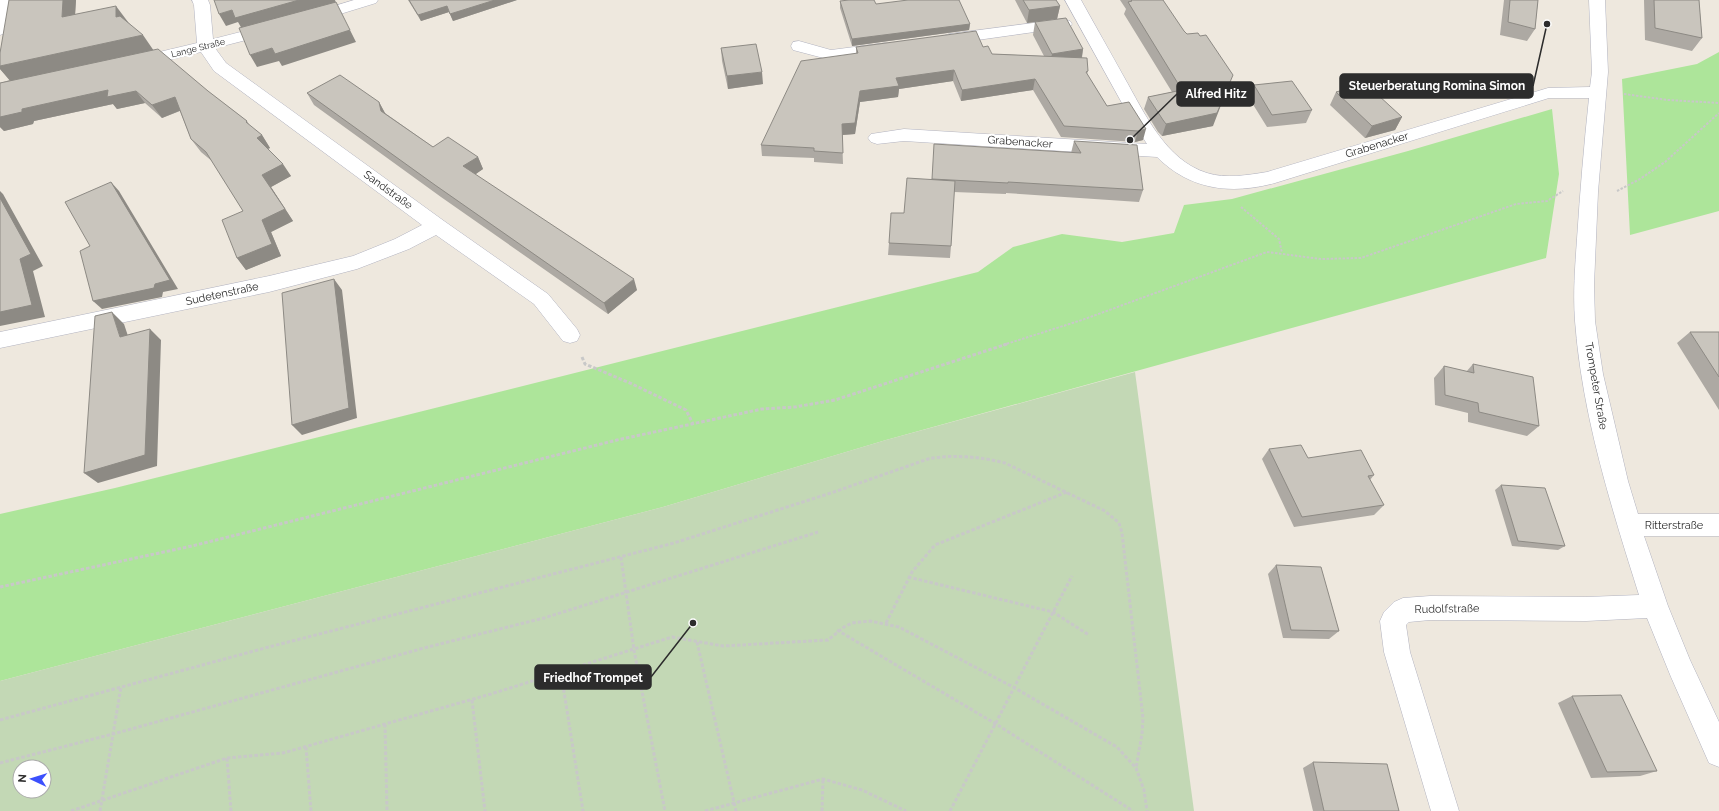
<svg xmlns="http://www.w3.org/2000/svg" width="1719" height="811" font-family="Raleway,sans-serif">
	<rect width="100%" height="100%" fill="#eee8de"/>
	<path fill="#ade59a" d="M1719 52V211L1630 235 1622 79 1697 64Z
		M1552 109 1559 174 1546 258 886 440 663 507 0 681V514L115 488 978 272 1013 247 1062 234 1122 242 1174 233 1184 205 1232 199 1408 151Z"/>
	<path fill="#c3d8b5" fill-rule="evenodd" d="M1135 372 1194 811H0V681L663 507 886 440ZM20 767H44V791H20Z"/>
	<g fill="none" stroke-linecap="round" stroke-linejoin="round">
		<g stroke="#b2b3c0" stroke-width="1">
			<path id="minor" d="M0 0H13L8 30 6 33 0 35Z
				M192 0H208L210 5 213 39 272 24 278 26 280 29 278 32 215 48 226 63 444 221 548 294 577 329 580 335 577 341 570 343 563 341 534 304 436 235 409 249 357 269 269 292 0 348V332L269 276 353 256 395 239 422 225 214 71 201 52 136 68 130 67 128 63 130 59 197 43 194 5Z
				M354 0H378L376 3 311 23 305 21 303 18 305 15Z
				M1065 0H1081C1095 26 1110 51 1124 77 1144 112 1165 160 1207 173 1226 179 1248 175 1267 172L1548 88 1590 87 1592 72 1589 0H1605L1608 72 1598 192 1594 285 1595 321 1603 374 1628 481 1638 514H1719V536H1644L1668 606 1690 660 1719 722V767L1709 763 1671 677 1647 618 1586 621 1430 620 1409 622 1406 625 1410 652 1459 811H1431L1384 652 1380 621 1384 612 1394 602 1403 598 1430 596 1586 597 1639 595C1611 506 1582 415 1575 321 1573 294 1575 267 1577 239 1580 192 1584 145 1589 98H1549L1275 183C1231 195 1190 190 1157 157L904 141 877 144 871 142 868 138 871 134 904 129 1147 144 1128 114Z
				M1064 19 1070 21 1072 24 1070 27 949 44 943 42 941 39 943 36 949 34Z
				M799 41 831 50 885 43 891 44 893 48 891 52 885 53 831 60 793 50 791 46 793 42Z"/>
		</g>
		<path stroke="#c8c8c8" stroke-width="2" stroke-dasharray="2.5 1.5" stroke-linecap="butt" d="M1624 94 1668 100 1719 103
			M1617 191 1640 179 1665 162 1719 113
			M1241 207 1279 239 1282 253
			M1003 345 1082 320 1267 252 1321 259 1361 258 1516 204 1547 201 1563 191"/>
		<path stroke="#c8c8c8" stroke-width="3" stroke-dasharray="3.5 2" stroke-linecap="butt" d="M582 357 585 364 630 383 686 410 693 424
			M621 557 634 650 665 811
			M908 577 1053 612 1089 635
			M0 587 192 546 617 440 762 409 795 407 835 400 1007 344
			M886 623 912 572 935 545 1067 492
			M837 630 996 724 1133 811
			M697 642 736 811
			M561 673 583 811
			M472 700 485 811
			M0 720 265 648 674 543 831 493 928 459C951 454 983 457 1005 463L1105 511 1119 523 1122 533 1143 718 1142 734 1136 768
			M385 724 387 811
			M306 747 311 811
			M227 758 283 753 491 694 672 637 723 646 828 640 844 627 852 623 870 621 899 627 1013 687 1117 747 1136 768 1144 790 1147 811
			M0 763 113 734 424 648 544 618 818 532
			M71 811 227 758 231 811
			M100 811 121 687
			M705 811 823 779 862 790 906 811
			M822 811 823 779
			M950 811C991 733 1031 654 1072 576"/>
		<use href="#minor" fill="#fff" fill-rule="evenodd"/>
	</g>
	<path fill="#ada9a3" d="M9 0H76L75 14 128 22 153 50 247 121 250 126 262 135 270 148 268 149 291 176 271 187 293 221 271 232 281 256 246 270 237 258 243 211 213 162 201 152 191 139 180 111 162 118 145 103 117 109 113 104 34 121 33 124 4 131 0 127V83L10 80 0 69Z
		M408 0H517L453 21 449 12 421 21Z
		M1015 0H1056L1060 6 1057 19 1027 23Z
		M1120 0H1163L1213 126 1162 136 1158 132 1144 109 1148 97 1172 92 1124 14 1126 9Z
		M1504 0H1538L1535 29 1527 41 1500 35Z
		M1644 0H1699L1702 38 1692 51 1645 40Z
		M840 1 876 4 970 24 969 30 852 46 840 8Z
		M1035 22 1083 49 1082 58 1088 71 1087 74 1107 106 1129 102 1143 140 1135 142 1061 137 1033 90 961 101 953 81 899 89 898 97 860 102 855 134 842 135 843 164 814 162V158L762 156 761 145 856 53V47H983L992 54 1044 56 1033 35Z
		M721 48 763 84 728 89 722 61Z
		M1254 85 1312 110 1306 123 1267 127 1249 98Z
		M1336 92 1402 117 1395 130 1365 138 1330 105Z
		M307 93 379 102 385 113 433 147 478 157 483 169 475 174 637 290 608 314 441 197 314 105Z
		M1074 141 1143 190 1139 202 1006 193V194L954 192 951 246 950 258 888 255 889 243 904 213 931 179 1071 153Z
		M1690 332H1719V410L1677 343Z
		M1473 364 1539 426 1527 436 1468 422V413L1435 405 1434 378 1444 366 1466 372Z
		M1269 449 1374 475 1370 480 1384 505 1374 515 1294 527 1262 459Z
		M1501 485 1565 546 1558 550 1512 546 1495 490Z
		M1276 565 1339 631 1329 639 1283 638 1268 574Z
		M1572 696 1657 771 1640 776 1591 778 1558 703Z
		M1313 762 1399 811H1313L1303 768Z"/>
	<path fill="#8d8a84" d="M63 0H76L74 32 62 17Z
		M299 0H335L336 3 242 29 238 22 226 26 219 14 232 10Z
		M495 0H517L453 21 450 14Z
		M116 6 128 22 127 33 116 17Z
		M447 6 449 12 421 21 418 15Z
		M1060 6 1057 19 1027 23 1029 10Z
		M970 24 969 30 852 46V39Z
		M350 30 356 42 282 66 279 61 257 67 250 55 272 48Z
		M143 35 154 51 11 82 0 69V66Z
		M1083 49 1081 62 1049 66 1052 54Z
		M954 70 953 81 899 89 898 97 860 102 855 134 842 135V124L860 91 896 78Z
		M762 72 763 84 728 89 727 76Z
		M1035 79 1033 90 961 101 962 90Z
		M1228 87 1213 126 1162 136 1166 124Z
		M108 90 136 91 145 103 117 109 113 104 34 121 33 124 4 131 0 127V117L22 109Z
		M175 97 184 109 162 118 152 105Z
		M379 102 386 115 381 111Z
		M1402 117 1395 130 1365 138 1372 126Z
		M1146 129 1143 140 1135 142 1138 131Z
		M262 135 270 148 265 150 257 138Z
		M478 157 483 169 469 179 463 166Z
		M283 164 291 176 271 187 293 221 271 232 281 256 246 270 237 258 262 220V175Z
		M111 182 119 191 178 289 163 292 162 297 102 309 93 301Z
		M0 191 3 194 43 266 33 271 45 317 0 326Z
		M334 279 342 290 357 418 302 435 292 425Z
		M634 279 637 290 608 314 604 303Z
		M112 312 124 324 132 348 120 337Z
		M150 329 161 340 157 466 98 483 84 473Z"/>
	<path fill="#c9c5bd" stroke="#8d8a84" d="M9 0H63L62 17 116 6V17L120 16 143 35 0 66V53Z
		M214 0H299L235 18 232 10 219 14Z
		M409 0H495L450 14 447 6 418 15Z
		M849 0H874L876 4 908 0H959L970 24 852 39 840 1Z
		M1023 0H1056L1060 6 1029 10Z
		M1131 0H1163L1184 31 1187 34 1198 33 1200 36 1206 35 1233 75 1217 113 1166 124 1163 120 1148 97 1182 90 1128 2 1132 1Z
		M1510 0H1538L1535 29 1508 22Z
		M1654 0H1699L1702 38 1655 28Z
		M336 2 350 30 275 54 272 48 250 55 239 28Z
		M1066 18 1083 49 1052 54 1035 22Z
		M976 31 983 47 988 46 992 54 1087 58 1088 71 1086 72 1107 106 1129 102 1146 129 1138 131 1064 126 1035 79 962 90 954 70 896 78 899 86 860 91 855 123 842 124 843 153 814 151V148L761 145 801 61 858 53 856 47Z
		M756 44 762 72 727 76 721 48Z
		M158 49 208 91 247 121 246 122 262 135 257 138 283 164 262 175 285 209 262 220 272 244 237 258 222 220 243 211 206 152 191 139 175 97 152 105 136 91 107 97 108 90 22 109V112L0 117V83Z
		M340 75 379 102 381 111 433 147 448 137 478 157 463 166 634 279 604 303 435 185 307 93Z
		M1292 81 1312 110 1272 115 1254 85Z
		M1366 84 1402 117 1372 126 1336 92Z
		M1074 141 1137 145 1143 190 1008 182V183L932 179 934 144 1081 153Z
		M907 178 955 181 951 246 889 243 891 213H904Z
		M111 182 170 280 155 284 154 288 93 301 80 251 90 246 65 202Z
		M0 198 31 254 20 259 32 305 0 312Z
		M334 279 349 408 292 425 282 293Z
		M112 312 120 337 150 329 145 455 84 473 95 316Z
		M1690 332H1719V377Z
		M1473 364 1533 377 1539 426 1479 412 1478 403 1445 395 1444 366 1474 373Z
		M1301 445 1308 458 1361 450 1374 475 1368 476 1384 505 1302 517 1269 449Z
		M1501 485 1545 488 1565 546 1518 541Z
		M1276 565 1321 567 1339 631 1291 630Z
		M1621 695 1657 771 1607 772 1572 696Z
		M1313 762 1387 764 1399 811H1324Z"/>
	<g text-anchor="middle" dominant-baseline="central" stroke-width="4" stroke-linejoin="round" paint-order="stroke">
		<g font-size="9" fill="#2c2c2c" stroke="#fff">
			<text transform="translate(198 48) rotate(-14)">Lange Straße</text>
		</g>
		<g font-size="11" fill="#2c2c2c" stroke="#fff">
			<text transform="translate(1020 142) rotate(4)">Grabenacker</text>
			<text transform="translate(1377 145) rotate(-17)">Grabenacker</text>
			<text transform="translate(388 190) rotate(36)">Sandstraße</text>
			<text transform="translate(222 294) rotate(-12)">Sudetenstraße</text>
			<text transform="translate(1596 386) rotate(80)">Trompeter Straße</text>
			<text x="1674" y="525">Ritterstraße</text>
			<text transform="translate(1447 609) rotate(-1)">Rudolfstraße</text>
		</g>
	</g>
	<path fill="none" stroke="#2c2c2c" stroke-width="1.5" d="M1547 24L1533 86M1130 140L1177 94M693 623L651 677"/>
	<g fill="#2c2c2c" stroke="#fff" stroke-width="1.5">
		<circle cx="1547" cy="24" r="4"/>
		<circle cx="1130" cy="140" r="4"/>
		<circle cx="693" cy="623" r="4"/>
	</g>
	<g fill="#2c2c2c" stroke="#2c2c2c" stroke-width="1.5">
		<rect x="1340" y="74" width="193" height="24" rx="4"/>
		<rect x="1177" y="82" width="77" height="24" rx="4"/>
		<rect x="535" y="665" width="116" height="24" rx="4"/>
	</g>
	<g font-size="12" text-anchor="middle" font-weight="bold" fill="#fff">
		<text x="1437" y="90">Steuerberatung Romina Simon</text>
		<text x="1216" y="98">Alfred Hitz</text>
		<text x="593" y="682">Friedhof Trompet</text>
	</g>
	<g transform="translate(32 779) rotate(274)"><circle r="19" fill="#ffffff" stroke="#ababab"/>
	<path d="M0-3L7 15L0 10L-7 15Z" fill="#3c50fd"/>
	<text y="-6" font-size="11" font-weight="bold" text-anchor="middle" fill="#2c2c2c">N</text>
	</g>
</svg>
